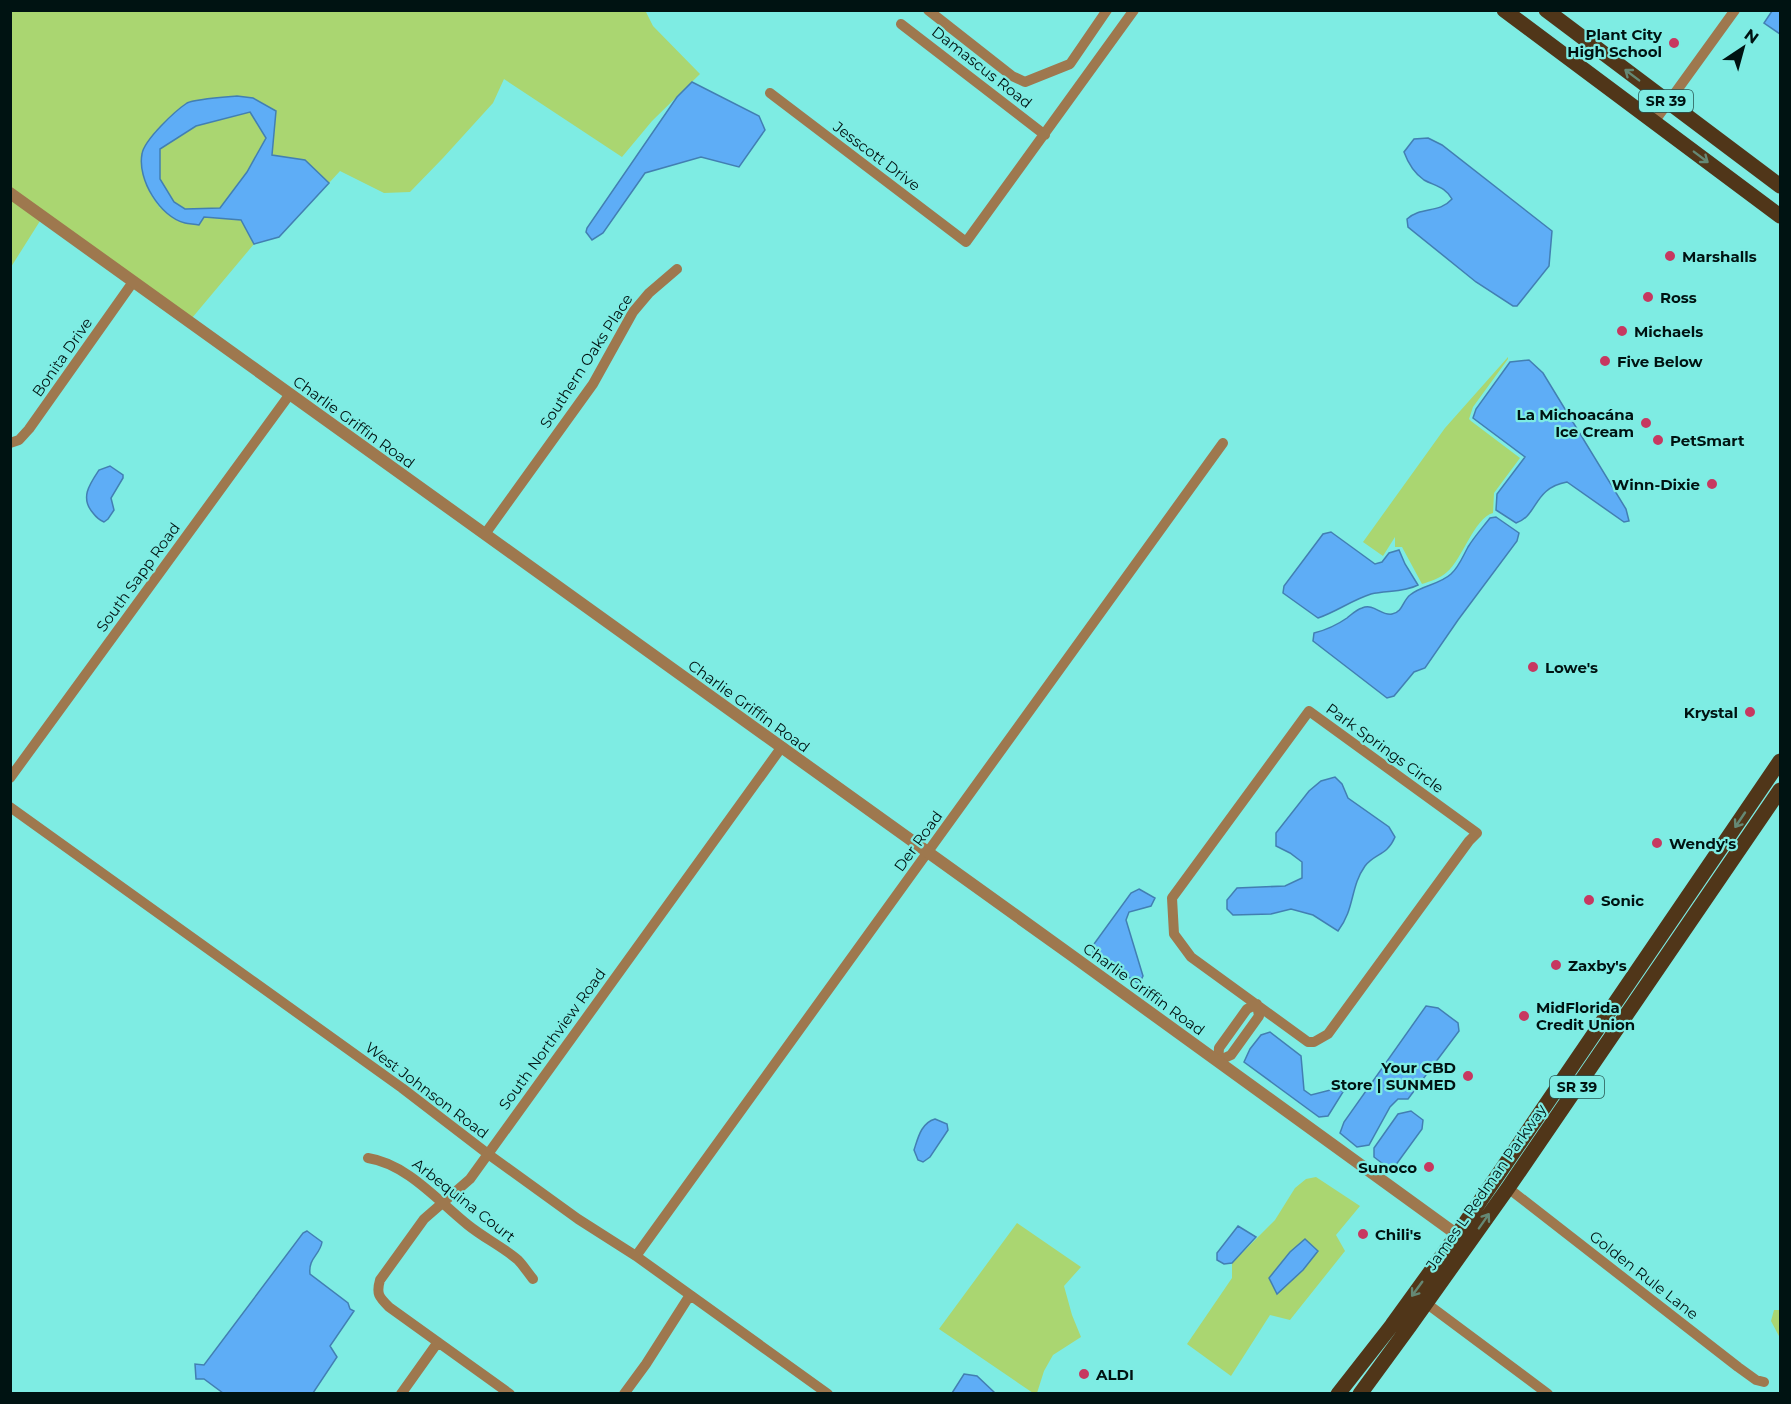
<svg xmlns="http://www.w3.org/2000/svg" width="1791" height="1404" font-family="Montserrat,sans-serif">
	<rect width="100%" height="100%" fill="#7eece3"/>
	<path fill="#aad671" d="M11 11H643L646 12 653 26 700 74 652 121 622 157 504 79 493 103 443 158 410 192 384 193 340 171 329 183 305 160 272 155 276 111 253 98 155 131 144 178 151 195 160 208 204 217 241 220 254 244 192 318 11 188Z
		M250 112 266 138 247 172 220 208 185 209 174 202 160 179V149L196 126Z
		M11 199 40 221 11 267Z
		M1508 357V359L1473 407 1469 419 1471 421 1520 458 1494 493 1493 513C1474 518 1462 560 1447 572 1439 579 1431 581 1422 584L1402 547H1395V537L1383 556 1363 542 1445 428Z
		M1316 1177 1360 1206 1336 1235 1345 1251 1290 1320 1270 1315 1231 1376 1187 1344 1232 1278V1263L1275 1220 1295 1188 1306 1179Z
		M1017 1223 1081 1267 1064 1286 1072 1315 1081 1337 1053 1355 1044 1371 1037 1393H1033L939 1329Z
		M1774 1310H1780V1338L1771 1321Z"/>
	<path fill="#5eadf6" stroke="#427fb2" stroke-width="1.5" fill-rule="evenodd" d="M1772 11H1780V34L1764 23Z
		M692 82 759 116 765 130 739 167 701 157 645 173 603 233 592 240 586 232 587 228 677 97Z
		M237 96 253 98 276 111 272 155 305 160 329 183 279 237 254 244 241 220 204 217 199 225C194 224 189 224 185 223 160 217 137 179 142 154 144 140 175 111 187 103 195 99 226 97 237 96ZM250 112 266 138 247 172 220 208 185 209 174 202 160 179V149L196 126Z
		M1428 138 1442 145 1552 231 1549 266 1517 306H1513L1476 282 1408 227 1407 219C1421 206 1439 214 1452 199 1446 187 1435 186 1424 180 1414 173 1408 163 1404 152L1414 139Z
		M1529 360 1543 373 1626 509 1629 521 1624 522 1567 482C1533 488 1538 516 1516 523L1496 510 1497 494 1525 457 1473 418 1476 409 1510 362Z
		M110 466 123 475V478L111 498 114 510 108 519 104 522C99 520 96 517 93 513 80 498 89 485 99 470Z
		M1496 517 1519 533 1517 541 1458 620 1425 668 1414 672 1394 696 1387 698 1313 641 1314 633C1326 630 1337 625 1347 618 1352 614 1356 610 1362 608 1374 603 1381 616 1392 614 1403 612 1403 600 1410 595 1422 585 1439 585 1451 574 1459 567 1463 556 1468 547 1474 537 1483 527 1490 518Z
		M1331 532 1375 564 1382 562 1389 553 1399 550 1405 564 1418 585C1403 593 1386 590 1371 594 1352 600 1336 612 1318 618L1283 593 1284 586 1323 534Z
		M1335 777 1342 784 1348 798 1389 827 1395 837C1387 856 1375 853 1365 866 1350 887 1355 909 1338 931L1313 915 1291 909 1271 914 1233 915 1227 909V900L1237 888 1285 886 1302 878V862L1290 853 1276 846V833L1309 791 1321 781Z
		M1139 889 1155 898 1151 906 1129 912 1126 920 1143 976 1139 984 1093 954 1094 944 1131 893Z
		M1426 1006 1438 1008 1458 1023 1459 1031 1408 1099H1398L1390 1107 1369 1145 1357 1147 1340 1133 1344 1122Z
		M1270 1032 1301 1056 1304 1090 1311 1095 1338 1088 1343 1092 1328 1116 1319 1117 1244 1062 1250 1049 1261 1035Z
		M1411 1111 1423 1120 1422 1129 1395 1166 1387 1167 1374 1157V1148L1398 1114Z
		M935 1119 947 1124 948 1130 930 1157 923 1162 918 1160 914 1150C918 1138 921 1123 935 1119Z
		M1238 1226 1256 1237 1232 1263 1224 1264 1217 1260V1253Z
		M307 1231 322 1242C320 1255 308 1258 310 1274L348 1303 350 1309 354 1311 330 1346 337 1357 313 1393H223L204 1379H196L195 1364 204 1365 303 1233Z
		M1305 1239 1318 1251 1303 1270 1277 1294 1269 1278 1290 1252Z
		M964 1374 977 1376 995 1393H952Z"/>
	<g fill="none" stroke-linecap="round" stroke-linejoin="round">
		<path stroke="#9e784e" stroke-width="10" d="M928 10 1012 76 1025 82 1070 64 1107 10
			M901 24 1045 135
			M770 93 966 242 1134 10
			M1654 122 1735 10
			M10 443 19 440 29 429 133 282
			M485 534 593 384 633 312 649 293 677 269
			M1309 711 1477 833 1469 841 1328 1034 1314 1042H1308L1191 957 1174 934 1172 898Z
			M10 778 290 394
			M10 807 402 1088 488 1154 578 1219 636 1256 828 1394
			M1257 1004 1259 1016 1231 1055 1218 1061 1219 1048 1247 1009Z
			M368 1158C407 1164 438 1201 468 1225 484 1238 503 1247 518 1260 523 1265 528 1273 533 1279
			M1508 1188 1738 1367 1756 1380 1764 1382
			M636 1256 1223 443
			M1426 1303 1548 1394
			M401 1394 438 1342
			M510 1394 389 1307C379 1297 376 1294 380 1280L424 1219 470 1179 781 748
			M624 1394 646 1364 690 1295"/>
		<path stroke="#9e784e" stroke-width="12" d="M10 193 1071 955 1463 1239"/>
		<path stroke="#503619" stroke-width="15" d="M1504 10 1780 216
			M1546 10 1780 186
			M1338 1394 1392 1325 1457 1235 1780 761
			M1360 1394 1409 1327 1508 1188 1780 790"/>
	</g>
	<defs><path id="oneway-shaft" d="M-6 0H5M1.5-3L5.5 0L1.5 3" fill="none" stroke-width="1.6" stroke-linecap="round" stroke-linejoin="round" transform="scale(1.5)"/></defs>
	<g stroke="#658874">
		<use href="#oneway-shaft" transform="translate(1632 75) rotate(-143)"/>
		<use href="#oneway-shaft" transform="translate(1701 157) rotate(37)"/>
		<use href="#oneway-shaft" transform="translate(1740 820) rotate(124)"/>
		<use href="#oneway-shaft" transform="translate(1484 1221) rotate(-55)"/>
		<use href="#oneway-shaft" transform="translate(1417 1289) rotate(126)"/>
	</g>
	<g fill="#c73860" stroke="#7eece3" stroke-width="2">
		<circle cx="1674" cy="43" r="6"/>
		<circle cx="1670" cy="256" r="6"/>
		<circle cx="1648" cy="297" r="6"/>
		<circle cx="1622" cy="331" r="6"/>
		<circle cx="1605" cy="361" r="6"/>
		<circle cx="1646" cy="423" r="6"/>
		<circle cx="1658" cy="440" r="6"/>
		<circle cx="1712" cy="484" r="6"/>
		<circle cx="1533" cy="667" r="6"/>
		<circle cx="1750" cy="712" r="6"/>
		<circle cx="1657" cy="843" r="6"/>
		<circle cx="1589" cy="900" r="6"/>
		<circle cx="1556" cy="965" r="6"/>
		<circle cx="1524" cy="1016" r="6"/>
		<circle cx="1468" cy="1076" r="6"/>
		<circle cx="1429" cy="1167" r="6"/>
		<circle cx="1363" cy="1234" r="6"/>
		<circle cx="1084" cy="1374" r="6"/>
	</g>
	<g text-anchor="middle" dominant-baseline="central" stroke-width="4.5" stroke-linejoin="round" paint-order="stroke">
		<g fill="#7eece3" stroke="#265451" stroke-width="1.5">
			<rect x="1639" y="90" width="54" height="22" rx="4.5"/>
			<rect x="1550" y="1076" width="54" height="22" rx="4.5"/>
		</g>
		<g font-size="14" font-weight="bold" fill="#001312">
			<text x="1666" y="101">SR 39</text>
			<text x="1577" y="1087">SR 39</text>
		</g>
		<g font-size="15" font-weight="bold" fill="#001312" stroke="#7eece3" text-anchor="start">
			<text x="1662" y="34" text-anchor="end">Plant City<tspan x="1662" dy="17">High School</tspan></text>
			<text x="1682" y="256">Marshalls</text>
			<text x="1660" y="297">Ross</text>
			<text x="1634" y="331">Michaels</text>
			<text x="1617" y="361">Five Below</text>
			<text x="1634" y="414" text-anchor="end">La Michoacána<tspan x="1634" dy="17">Ice Cream</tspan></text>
			<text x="1670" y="440">PetSmart</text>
			<text x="1700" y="484" text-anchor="end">Winn-Dixie</text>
			<text x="1545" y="667">Lowe's</text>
			<text x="1738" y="712" text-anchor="end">Krystal</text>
			<text x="1669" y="843">Wendy's</text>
			<text x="1601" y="900">Sonic</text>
			<text x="1568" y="965">Zaxby's</text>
			<text x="1536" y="1007">MidFlorida<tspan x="1536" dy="17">Credit Union</tspan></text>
			<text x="1456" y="1067" text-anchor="end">Your CBD<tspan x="1456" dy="17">Store | SUNMED</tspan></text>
			<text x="1417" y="1167" text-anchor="end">Sunoco</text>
			<text x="1375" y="1234">Chili's</text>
			<text x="1096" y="1374">ALDI</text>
		</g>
		<g font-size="15" fill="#001312" stroke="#7eece3">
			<text transform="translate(982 67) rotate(38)">Damascus Road</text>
			<text transform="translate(877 156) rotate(37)">Jesscott Drive</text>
			<text transform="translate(62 357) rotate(-55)">Bonita Drive</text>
			<text transform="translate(586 361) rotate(-57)">Southern Oaks Place</text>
			<text transform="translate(354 422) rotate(36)">Charlie Griffin Road</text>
			<text transform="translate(138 577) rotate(-54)">South Sapp Road</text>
			<text transform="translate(749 706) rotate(36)">Charlie Griffin Road</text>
			<text transform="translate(1385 748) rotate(36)">Park Springs Circle</text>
			<text transform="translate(918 841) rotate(-54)">Der Road</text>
			<text transform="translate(1144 989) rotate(36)">Charlie Griffin Road</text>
			<text transform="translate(552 1039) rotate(-54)">South Northview Road</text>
			<text transform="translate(427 1090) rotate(37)">West Johnson Road</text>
			<text transform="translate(1486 1187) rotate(-55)">James L Redman Parkway</text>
			<text transform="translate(464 1200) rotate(38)">Arbequina Court</text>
			<text transform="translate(1644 1275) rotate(38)">Golden Rule Lane</text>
		</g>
	</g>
	<rect width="1791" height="1404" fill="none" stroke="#001312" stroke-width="24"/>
	<g transform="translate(1743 48) rotate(36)" stroke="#7eece3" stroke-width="4.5" paint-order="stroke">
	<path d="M0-4.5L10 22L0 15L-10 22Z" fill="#001312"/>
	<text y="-9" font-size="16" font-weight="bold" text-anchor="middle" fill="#001312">N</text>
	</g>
</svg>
